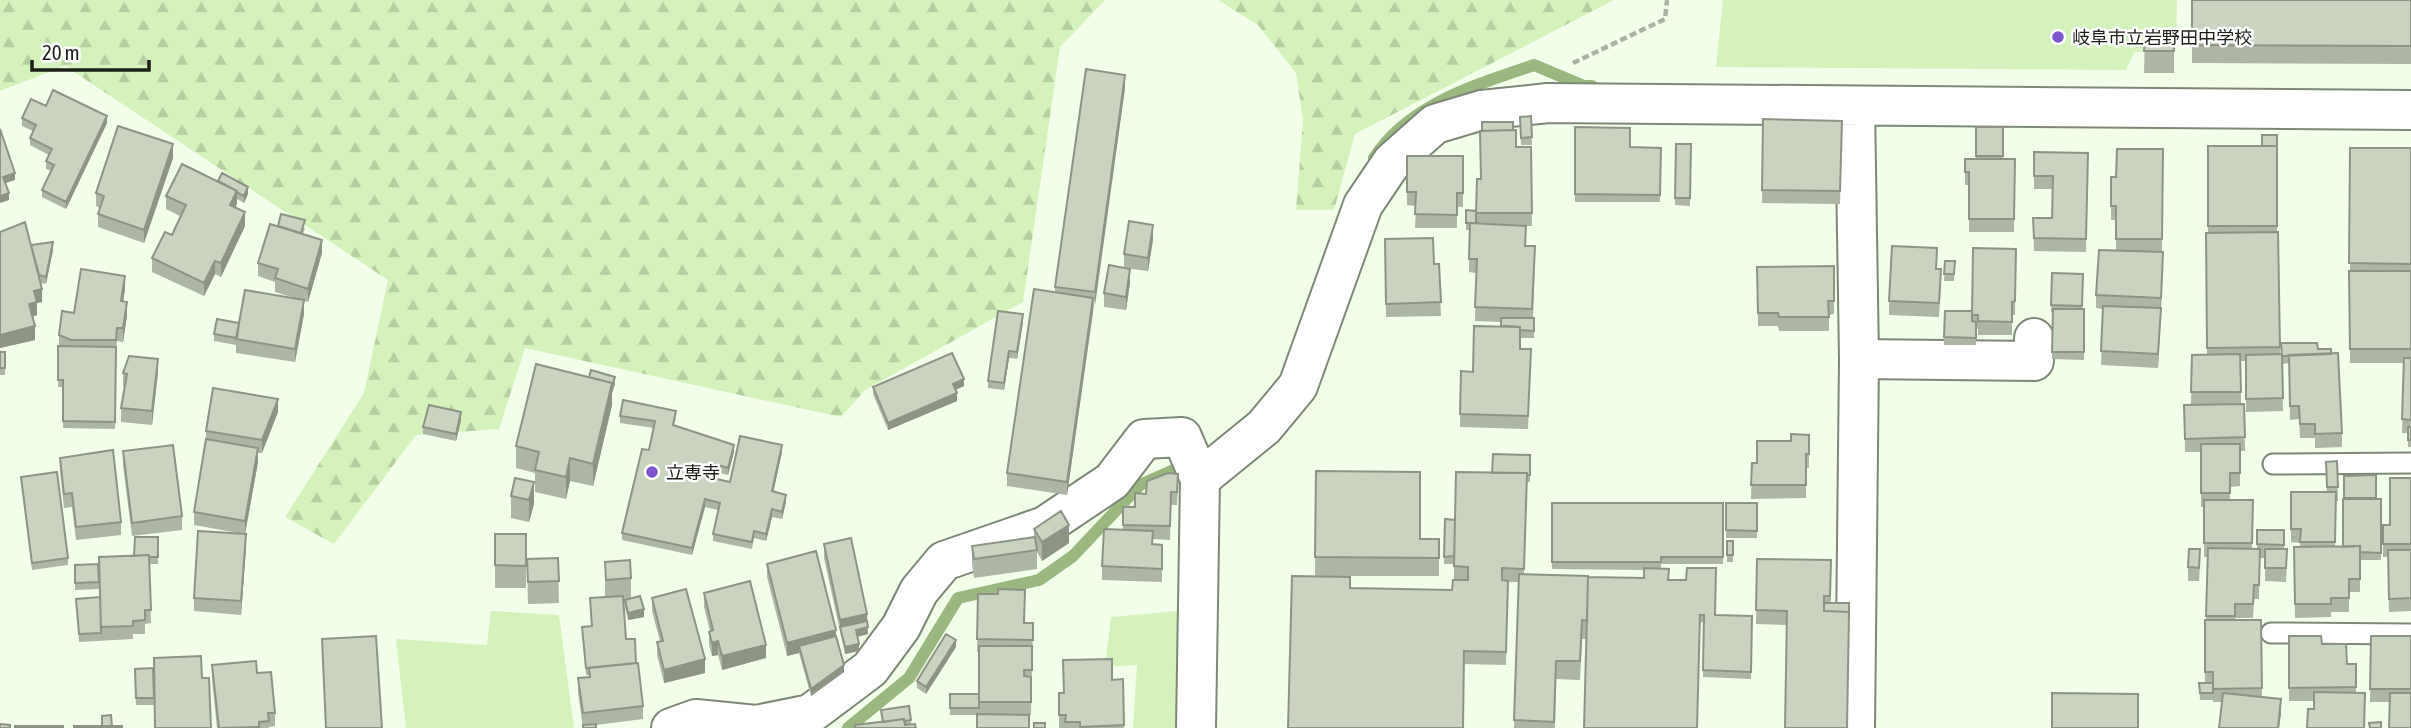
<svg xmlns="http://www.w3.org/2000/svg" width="2411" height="728" font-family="'Asap Condensed','Noto Sans JP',sans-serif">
	<defs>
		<pattern id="forest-firs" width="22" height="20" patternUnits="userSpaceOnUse" patternTransform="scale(1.75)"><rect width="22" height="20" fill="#d5f2bc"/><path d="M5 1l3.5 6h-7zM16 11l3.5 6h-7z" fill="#b6cfa1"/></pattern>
	</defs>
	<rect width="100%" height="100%" fill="#f2fdea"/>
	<path fill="#d5f2bc" d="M1723 0H2177L2176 50 2134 52 2126 70 1716 67Z
		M491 611 559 615 574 728H406L396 639 487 645Z
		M1178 611 1176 728H1133L1137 665 1105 667 1111 617Z"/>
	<path fill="url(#forest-firs)" d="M0 0H1105L1060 47 1023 302 865 390 841 417 525 348 499 429 416 435 334 544 285 517 364 393 388 280 65 66 0 91Z
		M1218 0H1614L1355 134 1334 210H1296L1303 120 1296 73 1258 25Z"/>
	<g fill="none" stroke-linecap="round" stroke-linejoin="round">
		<path stroke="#99b77e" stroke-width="12" d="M1374 158C1409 104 1476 85 1534 65L1584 86H1592
			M848 728 909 678 958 598 1039 580 1073 556 1140 485 1176 469 1189 461"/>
		<g stroke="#7e8877" stroke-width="23">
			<path id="lane" d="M2273 464 2411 463
				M2271 633 2411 634"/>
		</g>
		<g stroke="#7e8877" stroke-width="42">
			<path id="street" d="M1859 359 2034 361V338
				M1200 479 1264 427 1298 386 1363 205 1392 162 1435 124 1482 110 1548 103 2411 110
				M671 728 696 719 756 725 810 714 870 669 901 627 919 591 944 561 1045 526 1112 481 1144 439 1182 437 1200 479 1196 728
				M1855 728 1859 359 1855 106"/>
		</g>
		<path stroke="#a8b1a2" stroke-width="4.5" stroke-dasharray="7 3.5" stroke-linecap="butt" d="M1573 63 1665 19 1667 0"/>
		<use href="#lane" stroke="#fff" stroke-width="19"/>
		<use href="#street" stroke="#fff" stroke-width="38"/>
	</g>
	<path fill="#adb5a5" d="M2192 0H2411V64L2192 63Z
		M2145 38H2174V73H2144Z
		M1125 88 1067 495 1007 486V473L1055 292V287Z
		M46 106 107 123 66 209 42 197V190L52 171 46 169V161L49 155 30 145V138L33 131 22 126V118Z
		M1531 116 1532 145H1521L1520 117Z
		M1763 119 1842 121 1840 204 1762 203Z
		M1575 127 1630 147 1661 148 1660 202H1575Z
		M1976 127H2003V159H2015L2014 232H1969V185H1965V159H1976Z
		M1513 130 1516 147H1531L1532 226H1526V246L1535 260 1533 318H1534V338H1520V349L1531 363 1528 429 1460 427 1461 371 1473 372 1501 326V322L1475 321 1476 273 1469 272 1470 230H1466V210L1476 211 1477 179H1480Z
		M1676 144H1691L1690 206 1675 205Z
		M2208 146H2277V232H2278L2280 354 2318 349 2342 433V447L2315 448V438H2300L2299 419 2290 420 2289 363 2282 364 2283 411 2246 412V361H2241V404H2244L2245 451H2240V486L2230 487V500H2253L2252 549H2257V530H2284V549L2287 563 2286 582 2265 581V558H2260L2259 599H2254L2253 618H2235V620H2261L2262 697 2281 712 2279 728H2219L2222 702H2213V688V700H2200L2199 683H2205V620H2206L2208 557H2204V507H2201V452H2185L2184 405H2191L2192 355 2207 354 2206 233H2208Z
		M2350 148H2411V447H2408V433H2402L2404 363H2350Z
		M2163 149 2162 252 2163 266 2158 368 2101 365 2103 309 2096 308V295L2116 250V220H2111V206L2116 177Z
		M2034 152 2088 153 2086 252 2034 251 2033 218H2052L2053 189H2034Z
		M1407 156H1463V207H1457V228H1415L1416 206 1407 205Z
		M173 158 144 243 98 227V214L100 208 96 206V193Z
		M218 181 248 194 244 203 237 199V204L235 207 245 226 221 277 215 274 204 296 152 272V258L172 235 180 216 166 209V196Z
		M278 226 305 228 303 234 322 253 308 302 304 301V314L295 362 236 353V345L214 341V334L239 323 301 300 275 292V282L258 276V263Z
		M0 232 31 245 53 250 46 284 41 283 42 302 37 303V315L32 317 35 340 0 348Z
		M1153 239 1148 271 1124 268V254Z
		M1385 239 1434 264H1439L1441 316 1386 317Z
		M1973 248 2016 249 2015 315H2012V335H1978V329L1976 328V345H1944L1945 311H1972Z
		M1945 261H1955L1954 281H1944Z
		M1834 266V314L1829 315V331H1779L1778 326H1758L1757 267Z
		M1937 269 1941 282 1939 317 1889 315V301Z
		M2052 273 2083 274 2082 309H2084V360L2052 359 2053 312H2051Z
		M1130 283 1126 310 1104 307V293Z
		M125 289 123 302 127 316 123 342 117 341 116 354 115 429 63 428V387H58L59 335 74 313Z
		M1023 322 1017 359 1009 358 1004 390 988 388V381Z
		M0 352H5V375H0Z
		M158 372 152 425 121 422V408L125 387 123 386V373Z
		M589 377 615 384 612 393V405L593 486 570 481 566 499 535 492V473L516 468V446Z
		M964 386 955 390 957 401 888 430 873 394V387Z
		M278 412 262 453H258V462L245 534 246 547 241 615 194 611V598L244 534 194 525V512L206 439V431Z
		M620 416 676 418 674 425 734 452 728 475 715 472 714 478 730 482 782 452 773 492 786 502 782 519 772 517 766 541 754 538 752 549 713 541V534L718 510 705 507 692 555 622 540V533L649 450 654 428 620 423Z
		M461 420 456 441 423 434V427Z
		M1809 435V468H1806V498L1751 499 1752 463H1757L1791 441Z
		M123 451 182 516V530L132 536 123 465Z
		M1530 455V482H1527L1524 574 1587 606 1644 578V570L1552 569V503H1723V564H1661V568L1669 580 1715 615 1752 616 1751 679 1703 677 1704 622 1586 639H1582L1580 680 1556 679 1555 728H1514L1519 582H1508L1506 665 1464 664 1350 588 1452 590 1454 580V564H1444L1445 519 1455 520 1492 473Z
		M60 458 121 522V535L76 540 72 507 64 508 60 472Z
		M2337 461 2338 501H2336L2335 547H2343L2344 476 2376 475V499H2381V560H2360V592H2349V612H2331V617L2295 618 2294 547H2300V543L2291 542V492H2327L2326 462Z
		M1316 471 1420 539H1439V576H1315Z
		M21 477 68 558V565L32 570Z
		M515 478 534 504 529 522 511 518V496Z
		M2411 478V611L2389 612 2388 557H2383V525H2390Z
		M1178 487 1177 505H1171L1170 540 1153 539V544L1162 545V582L1102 580V566L1123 529V507H1135L1146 494Z
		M1726 503H1757V538H1726Z
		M1034 529 1069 543 1042 561 1037 552V569L974 578 972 564V546L1034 538Z
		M495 534H526V588H495Z
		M158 537V564H149L151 623 145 624V634H133V639L79 642 76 599 100 597 134 556Z
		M1727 541H1733V562H1727Z
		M824 544 867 624 868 634 857 637 859 651 845 654 824 558Z
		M558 558 559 603 528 604 527 559Z
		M1757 559 1831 560V603L1787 625 1756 624Z
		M605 562 631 578V598L644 617 628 620 625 607V601H624L626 639 636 663 643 706V719L596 725 583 728 578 692V678L589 677V675H586L582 627H591L590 598 605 597Z
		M2200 563 2199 581H2188V567Z
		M98 564 99 589 75 590V565Z
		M767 564 836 636 844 672 811 696 799 653 787 656 767 577Z
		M704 593 766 658 722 670 718 655 712 656 709 645V632L710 631 704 607Z
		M978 594 1025 623H1033L1031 715H950V694H979V652H977Z
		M652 598 705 673 664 683 657 655V642L660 641 652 611Z
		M2289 636 2347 664H2356V693L2314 709V701H2289Z
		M2371 636H2411V728L2390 702H2370Z
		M956 647 926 694 917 688V681Z
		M212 665 257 673 275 713V726L269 727V728H217L212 679Z
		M153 668 154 705H136L135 669Z
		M1123 679 1124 728H1059V693L1112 680Z
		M881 710 911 720V725L916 728 882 722Z"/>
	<path fill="#8d9486" d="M1125 75V88L1095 306V292Z
		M107 116V123L66 209V202Z
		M173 144V158L144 243V230Z
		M15 173V180L3 184V177Z
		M248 187V194L244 203V196Z
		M237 191V204L230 218V205Z
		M9 193V200L0 203V196Z
		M245 212V226L221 277V263Z
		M1153 225V239L1148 271V258Z
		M322 240V253L308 302V289Z
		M53 242V250L46 284V277Z
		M2163 252V266L2158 368V354Z
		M215 261V274L204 296V283Z
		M1130 269V283L1126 310V297Z
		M125 276V289L121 315V301Z
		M42 289V302L37 303V315L29 318V304L34 291Z
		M1093 298V311L1067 495V482Z
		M304 300V314L295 362V349Z
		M127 302V316L123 342V328Z
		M1023 314V322L1017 359V352Z
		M35 326V340L0 348V335Z
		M1009 351V358L1004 390V383Z
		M158 359V372L152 425V411Z
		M615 377V384L612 393V405L593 486V464L612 383Z
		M964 379V386L953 391V384Z
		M957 393V401L888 430V423Z
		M278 399V412L262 453V440Z
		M461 412V420L456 441V434Z
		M734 445V452L728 475V468Z
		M782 445V452L772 498V491Z
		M258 448V462L245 534V521Z
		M570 458V481L566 499V477Z
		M534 482V504L529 522V500Z
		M786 495V502L782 519V512Z
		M705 499V507L692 555V548Z
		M772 509V517L766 541V534Z
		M1069 525V543L1042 561V542Z
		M246 534V547L241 615V601Z
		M644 609V617L628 620V613Z
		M867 614 868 634 856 637 840 627V620Z
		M836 630V643L799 646V653L787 656V643Z
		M956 640V647L926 694V687Z
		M718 641V655L712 656V643Z
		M859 644V651L845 654V647Z
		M766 645V658L722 670V656Z
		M705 659V673L664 683V670Z
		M844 665V672L811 696V689Z
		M2281 699V712L2279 728H2278Z"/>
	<path fill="#c9d3c0" stroke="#8d9486" stroke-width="2" d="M2192 0H2411V46L2192 45Z
		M2145 38H2174V51H2144Z
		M1086 69 1125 75 1095 292 1055 287Z
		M53 90 107 116 66 202 42 190 54 165 46 161 52 149 30 138 36 125 22 118 31 99 46 106Z
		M1531 116 1532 137 1521 138 1520 117Z
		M1763 119 1842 121 1840 191 1762 190Z
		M1482 122H1513V130L1482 131Z
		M118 126 173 144 144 230 98 214 104 196 96 193Z
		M1575 127 1630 128V147L1661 148 1660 195 1575 194Z
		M1976 127H2003V156H1976Z
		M0 129 15 173 3 177 9 193 0 196Z
		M1516 130V147H1531L1532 213H1476L1477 179H1481L1480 131Z
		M2262 135H2277V146H2262Z
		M1676 144H1691L1690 198H1675Z
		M2208 146H2277V226H2208Z
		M2350 148H2411V264L2349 263Z
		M2117 149H2163L2162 239H2116V206H2111V177H2116Z
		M2034 152 2088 153 2086 239 2034 238 2033 218H2052L2053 176H2034Z
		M1407 156H1463V193H1457V215L1415 214 1416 192H1407Z
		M1965 159H2015L2014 219H1969V172H1965Z
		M182 164 237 191 230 205 245 212 221 263 215 261 204 283 152 258 165 232 172 235 186 205 166 196Z
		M222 173 248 187 244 196 236 192 237 191 218 181Z
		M1466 210 1476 211V223H1466Z
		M281 214 305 220 301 233 278 226Z
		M1129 221 1153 225 1148 258 1124 254Z
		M25 222 42 289 34 291 37 302 29 304 35 326 0 335V232Z
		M1470 223 1526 226 1525 246H1535L1532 309 1475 307 1477 259H1469Z
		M270 224 322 240 308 289 275 278 278 269 258 263Z
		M2278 232 2280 347 2207 348 2206 233Z
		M1433 238 1434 264H1439L1441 302 1386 304 1385 239Z
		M53 242 46 277 39 275 31 245Z
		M1892 246 1937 248 1936 269H1941L1939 303 1889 301Z
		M1973 248 2016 249 2015 301 2012 302V322L1978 321V315H1972Z
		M2099 250 2163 252 2161 298 2096 295Z
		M1945 261H1955L1954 274H1944Z
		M1109 265 1130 269 1126 297 1104 293Z
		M1834 266V301H1828L1829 317H1779L1778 313H1758L1757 267Z
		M81 269 125 276 121 301 127 302 123 328H117L116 340H71L59 335 62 311 74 313Z
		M2349 271H2411V349H2350Z
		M2052 273 2083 274 2082 306 2051 305Z
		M1034 289 1093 298 1067 482 1007 473Z
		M245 290 304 300 295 349 236 339Z
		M2103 306 2161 308 2158 354 2101 351Z
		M2053 309H2084V352H2052Z
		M998 311 1023 314 1017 352 1009 351 1004 383 988 381Z
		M1945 311H1972V321L1976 322V338L1944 337Z
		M1501 318H1534V331L1520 330V327L1501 326Z
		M217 319 239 323 237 338 214 334Z
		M1474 326 1520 327V349H1531L1528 416 1460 414 1461 371 1473 372Z
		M2281 343H2317L2318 349H2331V354L2282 356Z
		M58 346 116 347 115 422 63 421V380H58Z
		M0 352H5V368H0Z
		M952 353 964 379 953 384 957 393 888 423 873 387Z
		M2338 353 2342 433 2315 434V424H2300L2299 406H2290L2289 355Z
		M2240 354 2241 392H2191L2192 355Z
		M2282 354 2283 398 2246 399V355Z
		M129 356 158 359 152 411 121 408 127 374 123 373Z
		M2404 358H2411V420L2402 419Z
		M536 364 612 383 593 464 570 458 566 477 535 470 539 452 516 446Z
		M591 370 615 377 612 386V383L589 377Z
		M213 388 278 399 262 440 206 431Z
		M623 400 676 411 673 425 734 445 728 468 715 464 712 478 730 482 740 436 782 445 772 491 786 495 782 512 772 509 766 534 754 531 752 542 713 534 720 503 705 499 692 548 622 533 642 449 649 450 655 421 620 416Z
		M2244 404 2245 437 2185 439 2184 405Z
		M429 405 461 412 456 434 423 427Z
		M2408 427H2411V440H2408Z
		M1791 434 1809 435V454H1806V485H1751L1752 463H1757V441H1791Z
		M206 439 258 448 245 521 194 512Z
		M2201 444H2240V473H2230V493H2201Z
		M173 445 182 516 132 523 123 451Z
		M113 450 121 522 76 527 72 493 64 494 60 458Z
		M1493 454 1530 455V475H1527V473H1492Z
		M2337 461 2338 487H2327L2326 462Z
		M1316 471 1420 472V539H1439V558L1315 557Z
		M57 472 68 558 32 563 21 477Z
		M1456 472 1527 473 1524 569 1502 568V580L1508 581 1506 652 1464 651 1463 728H1288L1292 576 1350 577V588L1452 590 1453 580H1468V567L1454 566Z
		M1168 473 1178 474 1177 492H1171L1170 526 1123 525V507H1135V493L1146 494 1147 481Z
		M2376 475V498H2344V476Z
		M515 478 534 482 529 500 511 496Z
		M2390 478H2411V544H2383V525H2390Z
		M2291 492H2336L2335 542H2300L2301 529H2291Z
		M2343 499H2381V553L2360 552V546L2343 547Z
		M2204 500H2253L2252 543H2204Z
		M1552 503H1723V557H1661V562H1552Z
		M1726 503H1757V531L1726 530Z
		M1061 511 1069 525 1042 542 1034 529Z
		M1445 519 1455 520 1454 556 1444 557Z
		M1104 529 1153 531 1152 544 1162 545V569L1102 566Z
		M2257 530H2284V545L2257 544Z
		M198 531 246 534 241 601 194 598Z
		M495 534H526V566L495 565Z
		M135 537H158V557H149V555L134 556Z
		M1035 537 1037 550 974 559 972 546Z
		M851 538 867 614 840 620 824 544Z
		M1727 541H1733V555H1727Z
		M2360 546V579H2349V598H2331V604H2295L2294 547Z
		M2208 548 2260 549 2259 585H2254L2253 604H2235V616H2206Z
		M2189 549H2200L2199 568 2188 567Z
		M2265 549H2287L2286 568H2265Z
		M2388 550H2411V598L2389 599Z
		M816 551 836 630 787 643 767 564Z
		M149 555 151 610H145V620L133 621V626L101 627 99 557Z
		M558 558 559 581 528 582 527 559Z
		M1757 559 1831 560 1830 596H1824V611L1849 612 1847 728H1785L1787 611 1756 610Z
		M630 560 631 578 606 580 605 562Z
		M98 564 99 582 75 583V565Z
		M1644 568 1669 569 1668 580H1686L1687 568H1716L1715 615 1752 616 1751 672 1703 670 1704 615H1700L1697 728H1584L1588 577 1644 578Z
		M1519 574 1588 576 1587 621 1582 620 1580 661H1556L1554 722 1514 720Z
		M750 581 766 645 722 656 718 641 712 643 709 632 713 630 704 593Z
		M686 589 705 659 664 670 657 642 663 641 652 598Z
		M998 589 1025 590 1024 623H1033V640L977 639 978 594H998Z
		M623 596 626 639H635L636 663 586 668 582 627 592 626 590 598Z
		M640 596 644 609 628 613 625 600Z
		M100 597 101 633 79 634 76 599Z
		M1824 603H1849V618V612L1824 611Z
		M2205 620H2261L2262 688 2213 689V672H2205Z
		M867 621 868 627 856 630 859 644 845 647 840 627Z
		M946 634 956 640 926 687 917 681Z
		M376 636 382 728H326L322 639Z
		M836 636 844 665 811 689 799 646Z
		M2289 636H2321L2322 644H2346L2347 664H2356V687L2289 688Z
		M2371 636H2411V689H2370Z
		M979 646H1032V670H1024V676L1031 677V702H979Z
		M201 656 202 678H209L211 728H155L154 658Z
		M1112 659V680L1123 679 1124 725 1080 727V722H1065L1066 715H1059V693H1064L1063 660Z
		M256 661 257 673 271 672 275 713H268L269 721 259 722V727L219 728 212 665Z
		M638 663 643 706 583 713 578 678 590 677 589 668Z
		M153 668 154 698H136L135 669Z
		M2199 683H2213V693H2200Z
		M2314 692 2365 693 2364 728H2307L2308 709H2314Z
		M2052 693 2138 694V728H2052Z
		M2223 693 2281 699 2278 728H2219Z
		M2390 693H2411V728H2389Z
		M950 694H979V708H950Z
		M909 706 911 720 904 721V719L883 722 881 710Z
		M977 714 1029 715V728H977Z
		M111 715 112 726H102V716Z
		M904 719 905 725 915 724 916 728H855V725Z
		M2381 722V728H2370L2369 723Z
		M1034 723H1045V728H1034Z
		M0 724 10 725V728H0Z
		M596 724V728H583V725Z
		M15 726H63V728H15Z
		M74 726H122V728H74Z"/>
	<g fill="#7b55cf" stroke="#fff" stroke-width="2.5">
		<circle cx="2058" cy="37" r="7"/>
		<circle cx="652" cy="472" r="7"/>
	</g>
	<g text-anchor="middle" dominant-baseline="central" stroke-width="5" stroke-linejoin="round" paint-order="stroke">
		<g font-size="18" fill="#1b1f18" stroke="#fff" text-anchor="start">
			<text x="2072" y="37">岐阜市立岩野田中学校</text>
			<text x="666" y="472">立専寺</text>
		</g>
	</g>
	<path d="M32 60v10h117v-10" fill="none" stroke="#1b1f18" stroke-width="3.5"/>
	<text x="42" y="60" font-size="21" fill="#1b1f18" stroke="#ffffff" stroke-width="5" paint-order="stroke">20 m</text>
</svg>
